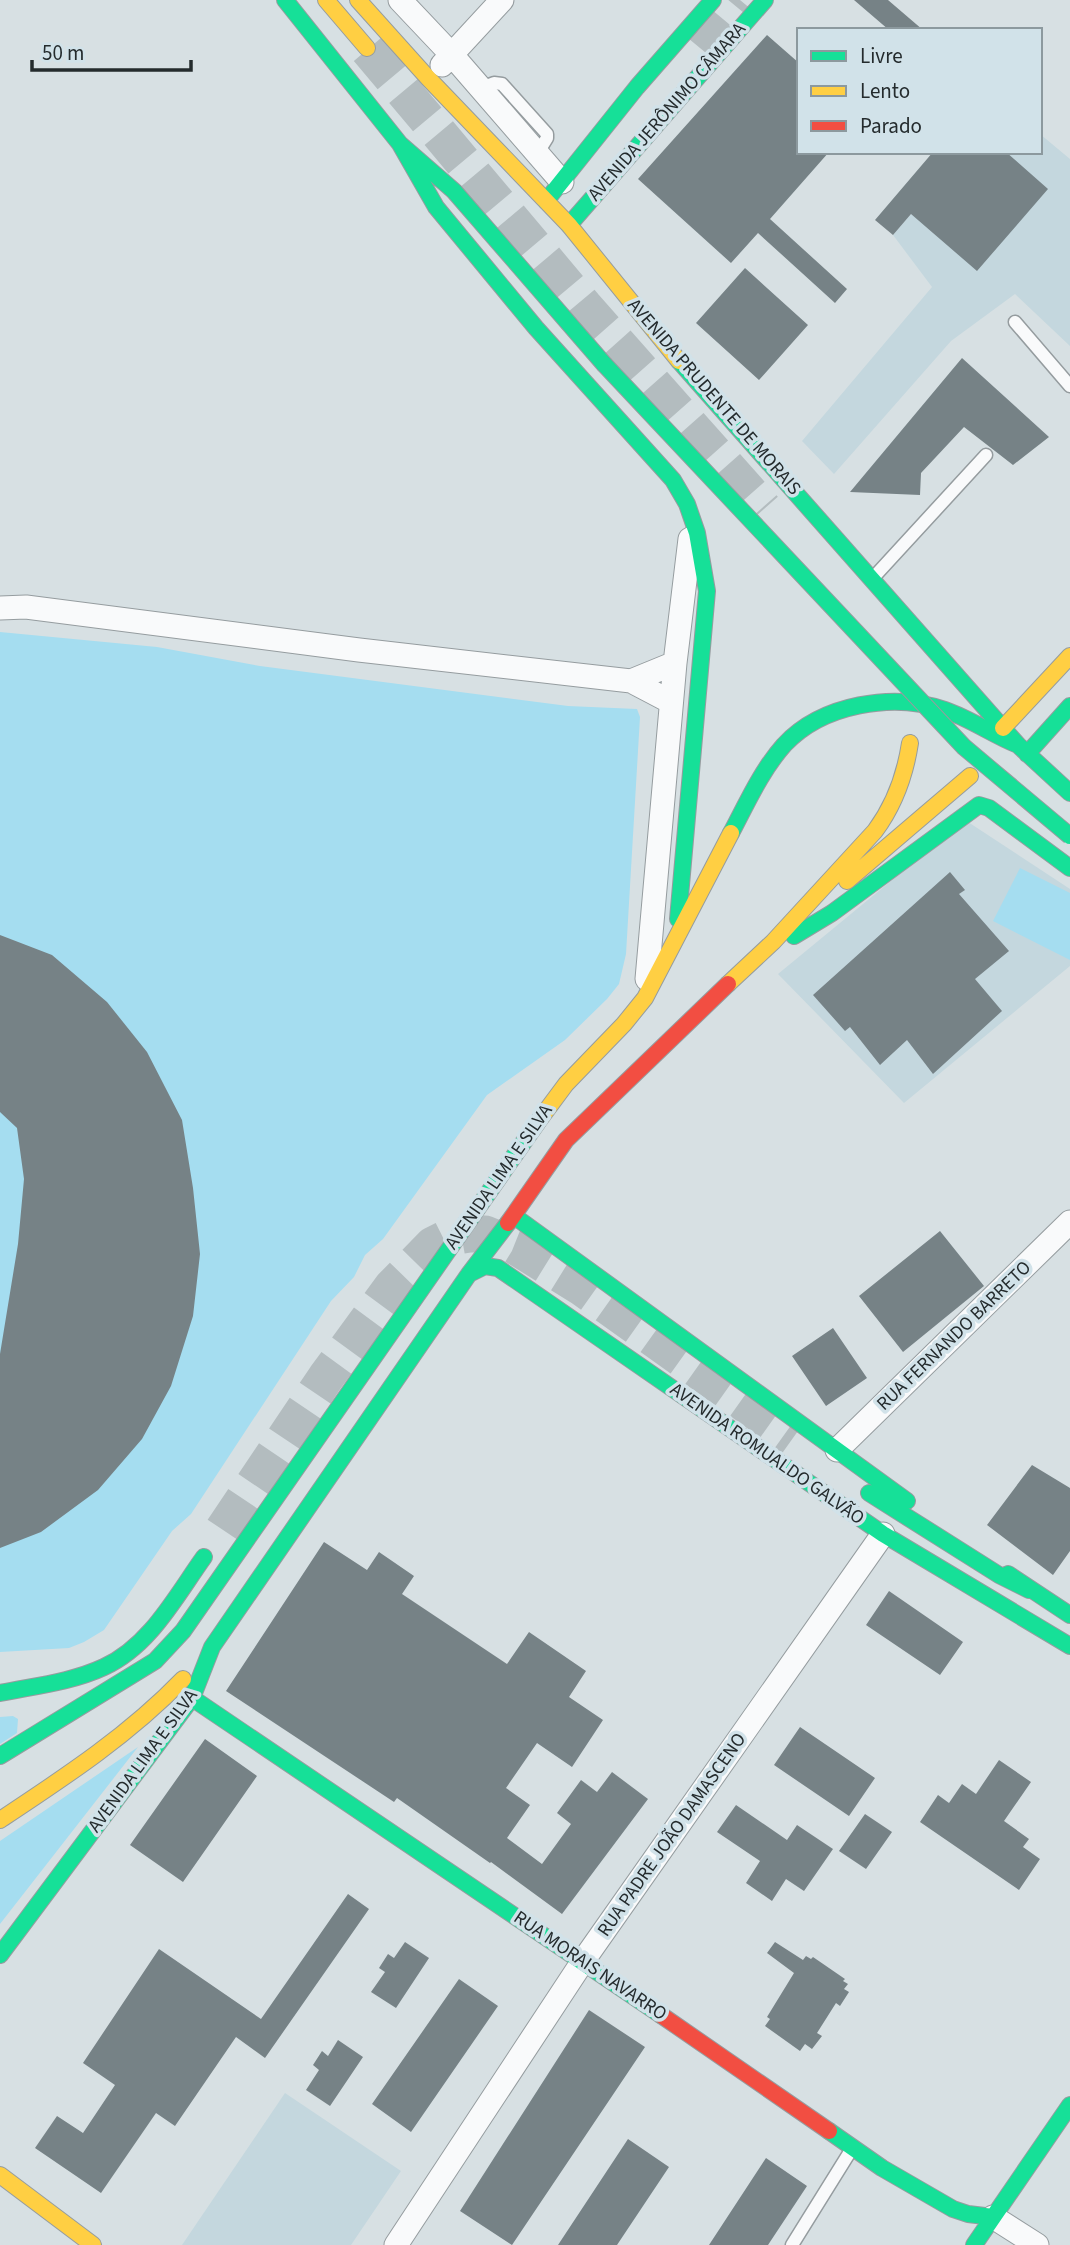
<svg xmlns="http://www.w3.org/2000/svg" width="1070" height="2245" font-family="'Source Sans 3',sans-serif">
	<rect width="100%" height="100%" fill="#d7e0e3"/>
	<path fill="#c4d7de" d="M1040 134 1070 159V346L1015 294 951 341 834 474 802 441 932 287 893 235 964 152H1040Z
		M965 820 1070 889V966L904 1103 778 974Z
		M285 2093 401 2171 351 2245H182Z"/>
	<path fill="#a5ddf0" d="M0 632 157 647 260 666 568 706 637 709 640 717 626 954 619 984 607 999 565 1040 487 1095 383 1239 365 1255 354 1277 331 1301 191 1514 172 1531 104 1630 84 1642 69 1648 0 1652Z
		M1020 868 1070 893V960L993 921Z
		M13 1716 18 1719 17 1733 0 1744V1717Z
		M138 1747 0 1924V1841Z"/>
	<path fill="#768286" d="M854 0H888L923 30H889Z
		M767 35 799 63V152H829L770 219 847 289 835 303 758 233 731 263 638 179Z
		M933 152H1006L1048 189 977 271 911 214 893 235 875 220Z
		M745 268 808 325 759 380 696 323Z
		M962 358 1049 437 1013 465 964 427 921 473 920 495 850 492Z
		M950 872 965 890 959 894 1009 951 975 979 1002 1011 933 1074 907 1040 880 1065 850 1027 845 1031 813 995Z
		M0 935 52 955 107 1002 147 1052 182 1120 193 1188 200 1254 193 1316 171 1386 142 1439 98 1490 41 1532 0 1548V1354L18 1244 24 1179 17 1128 0 1112Z
		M940 1231 984 1286 903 1352 859 1296Z
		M833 1328 867 1378 826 1406 792 1356Z
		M1032 1465 1070 1488V1551L1053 1575 987 1525Z
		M324 1542 367 1570 379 1552 414 1576 402 1594 507 1664 529 1632 586 1671 569 1697 603 1720 572 1767 537 1743 506 1788 530 1805 507 1838 542 1864 571 1824 557 1813 581 1780 597 1792 612 1772 648 1799 562 1914 491 1862 490 1863 397 1798 394 1802 226 1691Z
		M889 1591 963 1642 940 1675 866 1625Z
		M800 1727 875 1778 849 1816 774 1765Z
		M205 1739 257 1776 183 1882 130 1845Z
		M999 1760 1031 1782 1004 1821 1029 1839 1023 1847 1040 1859 1019 1890 920 1822 938 1795 949 1803 962 1784 976 1794Z
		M736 1805 787 1840 797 1825 833 1849 804 1891 786 1879 772 1901 746 1883 760 1861 717 1832Z
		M865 1814 892 1832 866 1869 839 1851Z
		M348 1894 369 1909 265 2058 236 2037 175 2126 156 2113 101 2193 35 2148 57 2116 83 2133 115 2085 83 2063 159 1949 261 2019Z
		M405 1942 429 1958 396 2008 371 1992 385 1972 379 1968 388 1954 394 1958Z
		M775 1942 803 1960 806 1956 811 1959 813 1957 845 1979 843 1981 848 1984 844 1989 849 1992 840 2006 836 2003 817 2033 822 2036 812 2049 805 2044 800 2051 765 2026 770 2019 767 2017 794 1973 767 1953Z
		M459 1979 498 2006 411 2132 372 2104Z
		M589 2010 645 2047 512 2245 460 2211Z
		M338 2040 363 2057 330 2106 306 2090 319 2070 313 2065 322 2051 328 2056Z
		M628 2139 669 2167 617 2245H558Z
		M766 2158 807 2186 768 2245H709Z"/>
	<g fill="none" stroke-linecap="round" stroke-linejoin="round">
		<path stroke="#b3bcbf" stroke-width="37" stroke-dasharray="37 18" stroke-linecap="butt" d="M700 48 740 0
			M368 49 584 306 764 509
			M223 1530 326 1377 392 1287 433 1245 447 1238 469 1234H485L515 1246 581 1287 793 1438"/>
		<g stroke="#959c9f" stroke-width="15">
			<path id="lane" d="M481 88 494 83 502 84 547 134V138L537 154
				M1015 322 1070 386
				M873 578 986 455
				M792 2245 853 2147"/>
		</g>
		<g stroke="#959c9f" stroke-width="25">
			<path id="street" d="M400 0 452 55 562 182
				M442 65 502 0
				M0 608 26 607 359 650 631 681 671 702
				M631 681 675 663
				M647 979 675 663 690 539
				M837 1450 1070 1222
				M993 2217 1037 2245
				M396 2245 583 1961 883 1534"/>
		</g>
		<g stroke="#959c9f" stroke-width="18">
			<path id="fast" d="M285 0 400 144 454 191 604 364
				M400 144 436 207 536 328 673 480 687 504 697 533 707 591 678 919
				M546 201 637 87 713 0
				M569 225 765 0
				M679 361 1018 745 1070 793
				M1027 754 1070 706
				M731 833C747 803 761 771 784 745 822 704 893 692 945 710 971 719 993 735 1018 745
				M794 936 832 913 979 805 989 808 1070 868
				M514 1216 907 1501
				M469 1274 485 1266 498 1268 883 1534 1070 1646
				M869 1493 999 1575 1029 1590
				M1008 1574 1070 1615
				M0 1693C34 1686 72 1682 104 1667 150 1646 176 1596 204 1557
				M192 1698 661 2015
				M0 1756 155 1661 183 1631 537 1123
				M0 1955 192 1698 212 1647 469 1274 508 1223
				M829 2131 882 2168 953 2209 968 2214 993 2217
				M974 2245 1070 2105"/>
		</g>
		<g stroke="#959c9f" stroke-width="18">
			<path id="slow" d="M326 0 367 48
				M358 0 428 78 569 225 679 361
				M1003 728 1070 656
				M847 881 970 776
				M728 984 773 942 875 831C895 804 905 776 910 743
				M537 1123 566 1084 624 1024 645 998 731 833
				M0 1820C65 1777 129 1735 183 1679
				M0 2175 93 2245"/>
		</g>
		<g stroke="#959c9f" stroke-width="18">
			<path id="jam" d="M508 1223 566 1140 728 984
				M661 2015 829 2131"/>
		</g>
		<use href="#lane" stroke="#f9fafb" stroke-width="12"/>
		<use href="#street" stroke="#f9fafb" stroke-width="23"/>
		<use href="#fast" stroke="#16e098" stroke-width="16"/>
		<use href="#slow" stroke="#ffcf43" stroke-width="16"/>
		<use href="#jam" stroke="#f24e42" stroke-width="16"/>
		<g stroke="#959c9f" stroke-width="18" stroke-linecap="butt">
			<path id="fast-bridge" d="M604 364 964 747 1070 836"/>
		</g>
		<use href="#fast-bridge" stroke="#16e098" stroke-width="16"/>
	</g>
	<g text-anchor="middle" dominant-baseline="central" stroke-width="7" stroke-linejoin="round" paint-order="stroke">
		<g font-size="19" fill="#242b2d" stroke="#d1e2e9">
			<text transform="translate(667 112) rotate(-49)">AVENIDA JERÔNIMO CÂMARA</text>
			<text transform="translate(714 397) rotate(49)">AVENIDA PRUDENTE DE MORAIS</text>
			<text transform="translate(499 1177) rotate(-55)">AVENIDA LIMA E SILVA</text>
			<text transform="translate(954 1336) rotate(-44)">RUA FERNANDO BARRETO</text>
			<text transform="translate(767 1454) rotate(35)">AVENIDA ROMUALDO GALVÃO</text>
			<text transform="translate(143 1761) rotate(-54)">AVENIDA LIMA E SILVA</text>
			<text transform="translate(672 1835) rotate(-55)">RUA PADRE JOÃO DAMASCENO</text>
			<text transform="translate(590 1966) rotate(34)">RUA MORAIS NAVARRO</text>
		</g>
	</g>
	<rect x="797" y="28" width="245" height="126" fill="#d1e2e9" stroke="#8c999e" stroke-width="2"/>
	<rect x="811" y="51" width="35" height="10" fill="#16e098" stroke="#8c999e" stroke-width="2"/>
	<text x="860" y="63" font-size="21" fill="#242b2d">Livre</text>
	<rect x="811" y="86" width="35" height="10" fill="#ffcf43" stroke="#8c999e" stroke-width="2"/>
	<text x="860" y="98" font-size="21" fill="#242b2d">Lento</text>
	<rect x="811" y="121" width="35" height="10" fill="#f24e42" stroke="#8c999e" stroke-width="2"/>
	<text x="860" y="133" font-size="21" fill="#242b2d">Parado</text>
	<path d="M32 60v10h159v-10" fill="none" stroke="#242b2d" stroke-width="3.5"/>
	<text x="42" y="60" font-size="21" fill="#242b2d" stroke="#d1e2e9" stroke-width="5" paint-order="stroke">50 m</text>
</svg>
